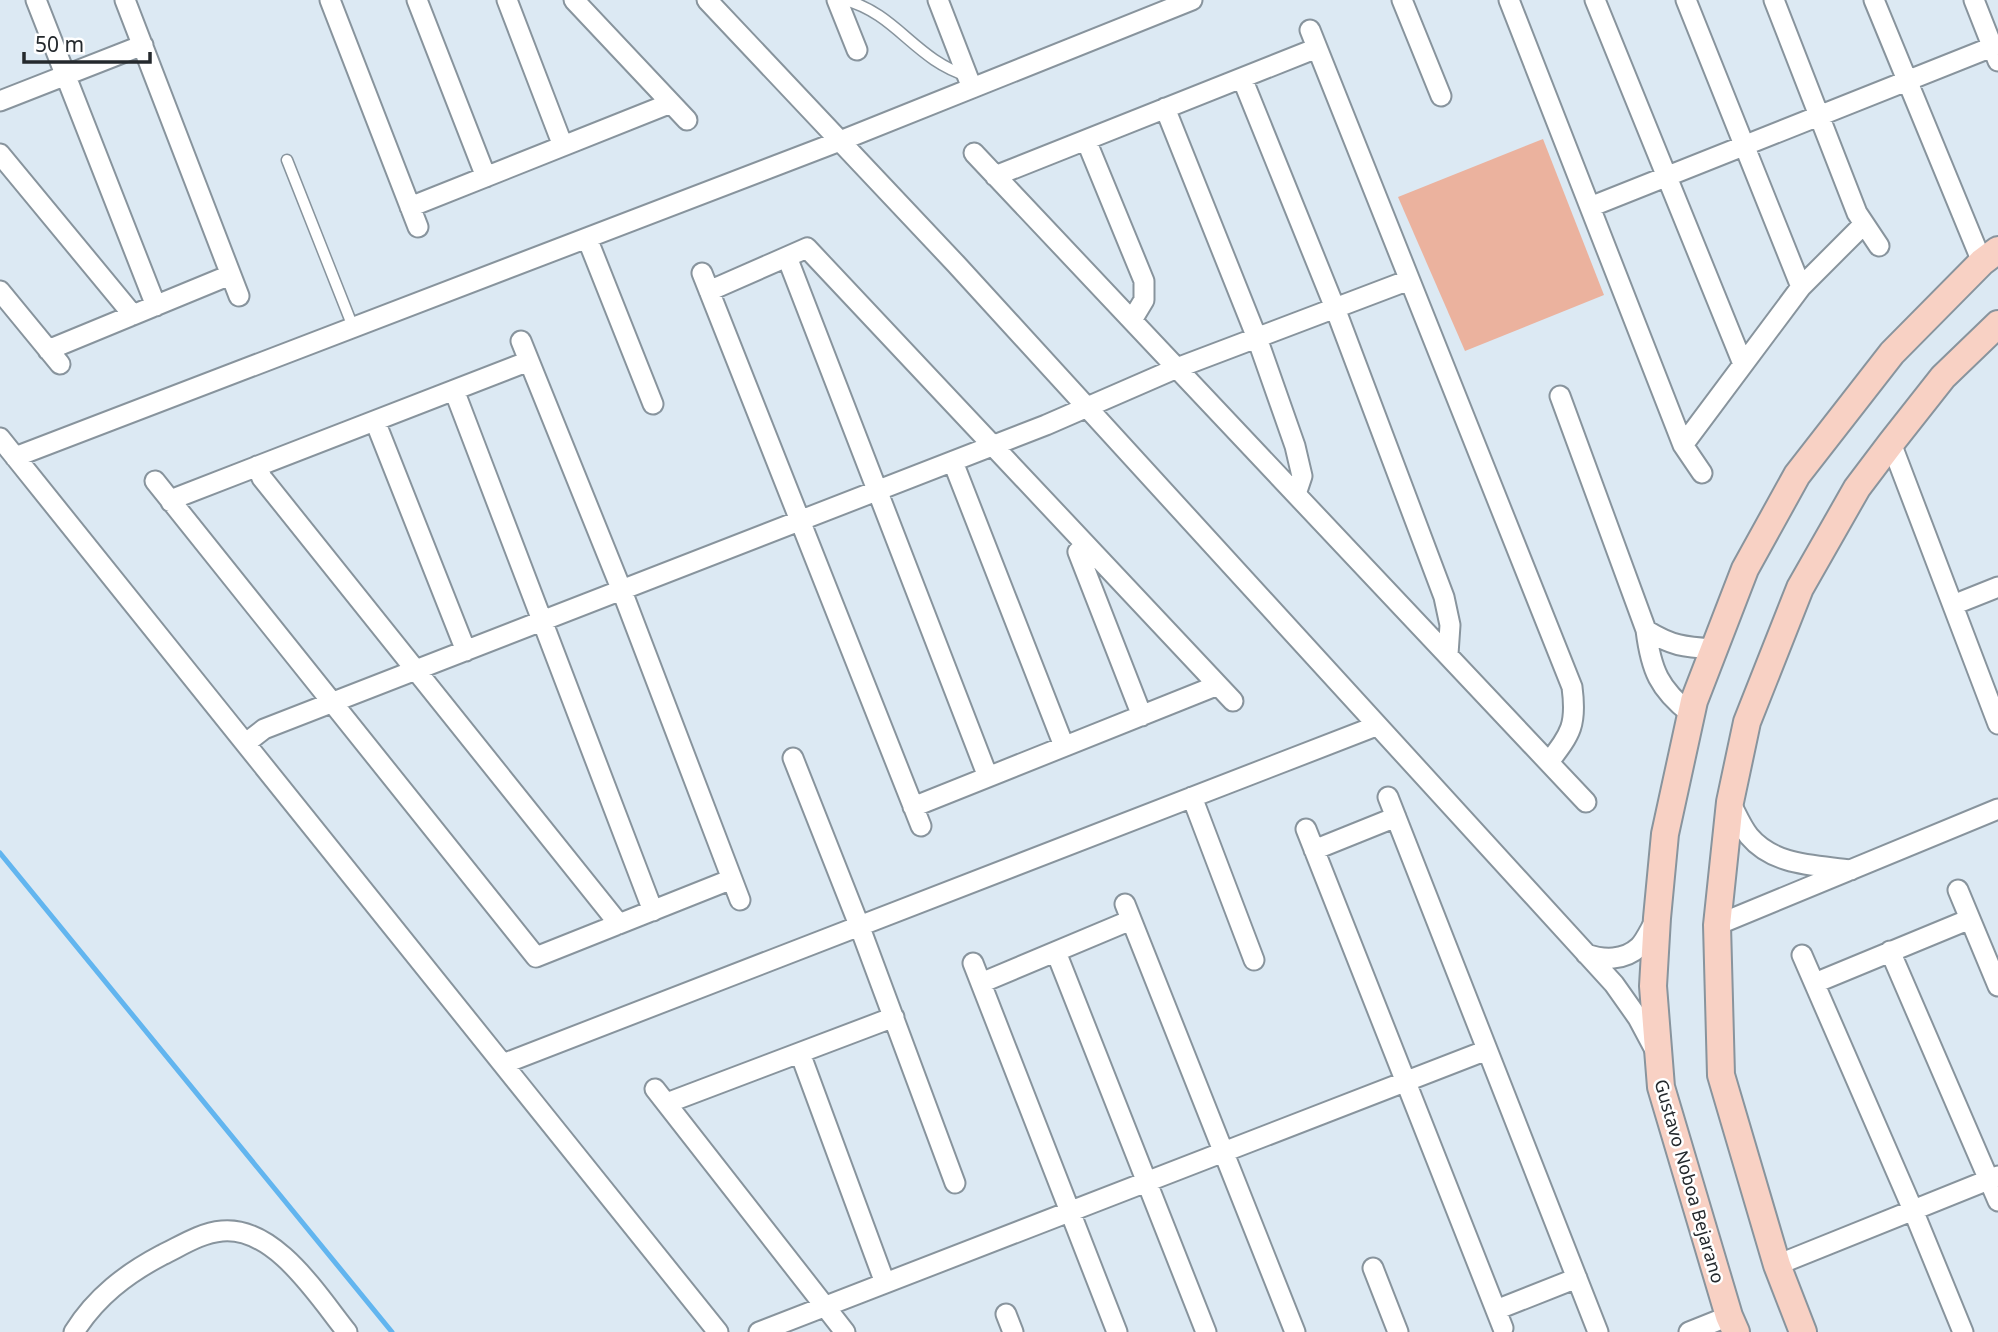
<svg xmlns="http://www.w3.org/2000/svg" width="1998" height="1332" font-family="'Noto Sans',sans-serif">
	<rect width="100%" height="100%" fill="#dce9f3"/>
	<path fill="#ebb29e" d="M1543 139 1604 295 1465 351 1398 197Z"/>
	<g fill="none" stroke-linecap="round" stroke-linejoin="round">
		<path stroke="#62b5ef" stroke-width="5" d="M0 853 392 1332"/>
		<g stroke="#88949d" stroke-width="13">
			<path id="lane" d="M845 0C897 14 915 60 968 76
				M287 160 353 327"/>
		</g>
		<g stroke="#88949d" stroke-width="23">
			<path id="street" d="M36 0 156 306
				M125 0 239 296
				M330 0 418 227
				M417 0 486 177
				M507 0 563 146
				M574 0 687 120
				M707 0 956 264 1614 984 1638 1018 1654 1048
				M837 0 857 50
				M938 0 972 88
				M1402 0 1441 96
				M1509 0 1683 445 1702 473
				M1595 0 1743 364
				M1686 0 1801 287
				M1774 0 1857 213 1879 246
				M1874 0 1982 262
				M1974 0 1998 61
				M1310 30 1572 687C1577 725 1571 733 1549 762
				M1242 78 1335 308 1444 597 1450 625 1448 654
				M0 101 143 45
				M1165 108 1257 338 1295 446 1302 476 1296 494
				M1086 140 1144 281V300L1132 320
				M974 153 1586 802
				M0 154 133 315
				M995 176 1317 48
				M410 207 671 103
				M1590 207 1992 47
				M587 238 653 404
				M787 257 988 777
				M702 273 921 826
				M0 291 60 364
				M709 291 807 248 1233 701
				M521 341 622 591 740 900
				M48 350 230 275
				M454 390 653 911
				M1560 396 1646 630C1651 670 1659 689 1691 714
				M375 421 466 651
				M0 438 718 1332
				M1891 443 1998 724
				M1683 445 1801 287 1863 225
				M15 457 840 141 1192 0
				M953 462 1064 746
				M257 466 262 478 619 924
				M155 481 536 957 732 879
				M171 502 178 497 529 361
				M1086 545 1078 552 1142 716
				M1953 605 1998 587
				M1646 630C1672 646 1684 647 1714 649
				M246 743 264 729 1046 425 1177 368 1409 280
				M793 758 859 925 955 1183
				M1192 797 1254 960
				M1388 797 1598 1332
				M1730 802C1736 813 1741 826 1749 836 1774 866 1815 865 1851 870
				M913 807 1218 685
				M1306 829 1503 1328
				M1314 850 1396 817
				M1958 890 1998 986
				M1125 904 1295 1332
				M1717 925 1998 809
				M1890 951 1998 1201
				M1056 952 1206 1332
				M1586 954C1603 960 1624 961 1639 947 1646 940 1651 927 1657 918
				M1802 955 1913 1210 1963 1332
				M973 963 1117 1332
				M981 983 1131 920
				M1815 983 1970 919
				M800 1053 885 1283
				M503 1064 1376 726
				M655 1089 845 1332
				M667 1103 894 1017
				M1777 1265 1998 1176
				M1373 1268 1398 1332
				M1496 1310 1577 1278
				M1006 1314 1013 1332
				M74 1332C96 1297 126 1274 162 1255 181 1246 200 1233 222 1231 275 1226 318 1296 347 1332
				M759 1332 1487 1050
				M1689 1332 1729 1316"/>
		</g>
		<g stroke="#88949d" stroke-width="30">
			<path id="secondary" d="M1736 1332 1729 1316 1661 1087 1653 986 1657 918 1665 834 1694 701 1745 569 1797 475 1892 353 1982 262 1998 250
				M1803 1332 1777 1265 1721 1075 1717 925 1730 802 1747 722 1800 588 1857 488 1891 443 1943 377 1998 324"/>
		</g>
		<use href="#lane" stroke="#fff" stroke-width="10"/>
		<use href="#street" stroke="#fff" stroke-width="19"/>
		<use href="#secondary" stroke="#f8d1c4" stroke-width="26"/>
	</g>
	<g text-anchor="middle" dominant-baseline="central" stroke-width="5" stroke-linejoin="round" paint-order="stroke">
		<g font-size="18" fill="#24292d" stroke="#fff">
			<text transform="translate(1690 1181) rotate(74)">Gustavo Noboa Bejarano</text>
		</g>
	</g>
	<path d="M24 52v10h126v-10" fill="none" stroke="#24292d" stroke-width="3.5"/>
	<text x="35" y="52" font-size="21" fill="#24292d" stroke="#ffffff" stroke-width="5" paint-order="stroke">50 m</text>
</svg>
